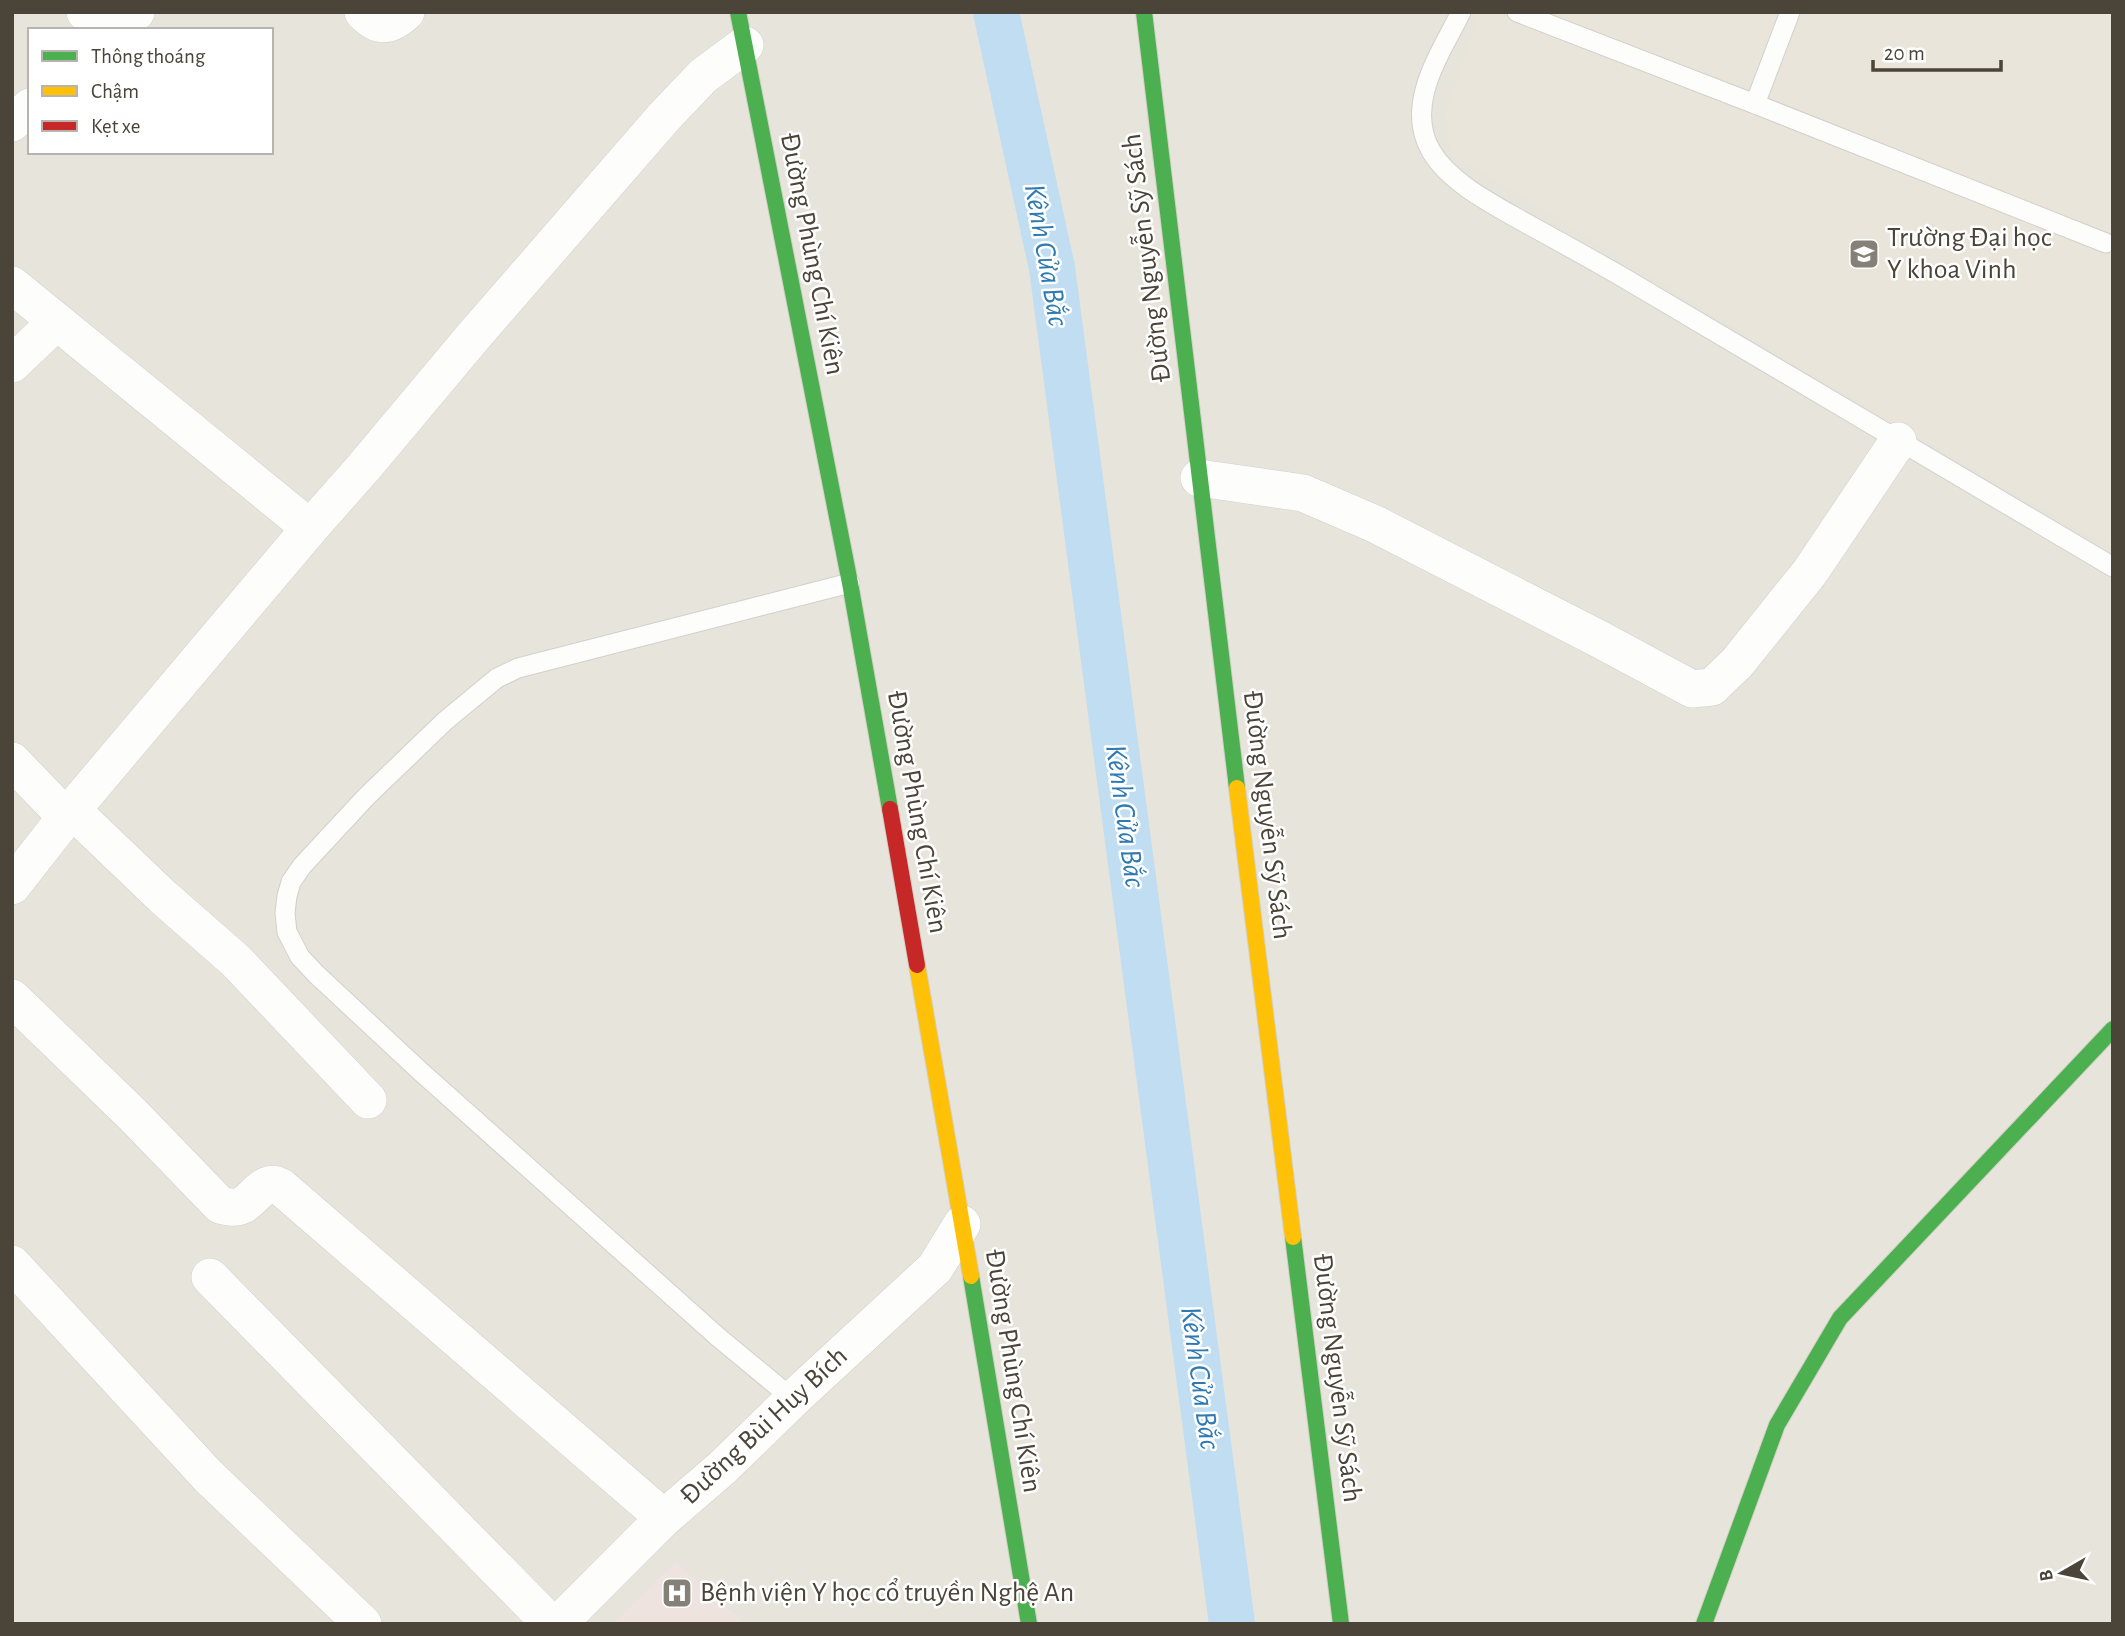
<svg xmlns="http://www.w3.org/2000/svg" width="2125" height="1636" font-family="'Alegreya Sans',sans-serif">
	<rect width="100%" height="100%" fill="#f4f2ee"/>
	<path fill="#e7e4dc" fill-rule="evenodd" d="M12 12H2113V1624H12ZM30 30H271V152H30Z"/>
	<path fill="#eae5da" d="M1480 12H2113V548L2002 486 1780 355 1451 153 1445 114Z"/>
	<path fill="#eee3df" d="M676 1561V1562L745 1624H612Z"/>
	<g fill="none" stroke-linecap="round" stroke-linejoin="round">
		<path stroke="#c0ddf1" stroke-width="46" d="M996 12 1052 268 1232 1624"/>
		<g stroke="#d2d0cb" stroke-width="21">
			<path id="lane" d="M1461 12C1441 53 1404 104 1431 151 1450 184 1498 207 1531 226 1562 243 1593 260 1624 278 1787 374 1950 471 2113 567
				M1517 12 1755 104 2106 243
				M1755 104 1790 12
				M793 1399 718 1337 420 1071 316 974 300 957 287 932 285 913 287 896 291 882 302 866 366 797 445 721 497 678 518 668 850 583"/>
		</g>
		<g stroke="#d2d0cb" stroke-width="38">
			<path id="street" d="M85 12 104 30
				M363 12C379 29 391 26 406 12
				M116 30 136 12
				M12 123 30 107
				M12 285 310 528
				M12 364 56 322
				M1199 478 1303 493 1375 524 1601 640 1692 689 1712 687 1737 663 1810 572 1898 441
				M12 761 66 817
				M72 810 163 897 236 961 368 1100
				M12 886 66 817 310 528 364 467 472 338 664 117 703 76 745 45
				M12 998 133 1115 220 1205C228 1207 235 1209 243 1205 256 1197 265 1177 281 1187L664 1518
				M12 1264 208 1476 363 1624
				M210 1277 551 1624
				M558 1624 664 1518 722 1468 793 1399 935 1268 962 1224"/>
		</g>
		<g stroke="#d3cfc5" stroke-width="18">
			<path id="fast" d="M738 12 850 583 890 809
				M1144 12 1237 788
				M1293 1237 1341 1624
				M971 1276 1029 1624
				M1704 1624 1777 1425 1840 1318 2113 1029"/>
		</g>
		<g stroke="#d3cfc5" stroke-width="18">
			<path id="slow" d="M1237 788 1293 1237
				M917 965 971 1276"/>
		</g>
		<g stroke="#d3cfc5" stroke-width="18">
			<path id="jam" d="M890 809 917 965"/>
		</g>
		<use href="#lane" stroke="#fdfdfc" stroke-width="19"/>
		<use href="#street" stroke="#fdfdfc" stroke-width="37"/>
		<use href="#fast" stroke="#4caf50" stroke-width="16"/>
		<use href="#slow" stroke="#ffc107" stroke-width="16"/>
		<use href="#jam" stroke="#c62828" stroke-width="16"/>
	</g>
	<defs>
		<g id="university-square" transform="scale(1.575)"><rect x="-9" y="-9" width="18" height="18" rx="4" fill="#868178" stroke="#fff"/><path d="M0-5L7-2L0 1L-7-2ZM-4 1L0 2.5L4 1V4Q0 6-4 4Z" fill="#fff"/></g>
		<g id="hospital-square" transform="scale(1.575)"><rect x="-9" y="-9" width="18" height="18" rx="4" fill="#868178" stroke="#fff"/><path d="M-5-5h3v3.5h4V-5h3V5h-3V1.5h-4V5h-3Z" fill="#fff"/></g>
	</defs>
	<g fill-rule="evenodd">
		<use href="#university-square" x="1864" y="254"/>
		<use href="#hospital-square" x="677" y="1593"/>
	</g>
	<g text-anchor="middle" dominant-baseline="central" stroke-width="5" stroke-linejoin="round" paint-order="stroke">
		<g font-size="28" fill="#4b4439" stroke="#fff" text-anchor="start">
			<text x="1887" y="238">Trường Đại học<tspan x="1887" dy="32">Y khoa Vinh</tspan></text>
			<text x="700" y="1593">Bệnh viện Y học cổ truyền Nghệ An</text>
		</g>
		<g font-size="28" fill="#4b4439" stroke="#fff">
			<text transform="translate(812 254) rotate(79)">Đường Phùng Chí Kiên</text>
			<text transform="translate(1147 258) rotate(-97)">Đường Nguyễn Sỹ Sách</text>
			<text transform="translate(917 812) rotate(80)">Đường Phùng Chí Kiên</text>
			<text transform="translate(1267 815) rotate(83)">Đường Nguyễn Sỹ Sách</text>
			<text transform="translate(1013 1371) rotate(81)">Đường Phùng Chí Kiên</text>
			<text transform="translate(1337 1378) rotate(83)">Đường Nguyễn Sỹ Sách</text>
			<text transform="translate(764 1426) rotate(-43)">Đường Bùi Huy Bích</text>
		</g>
		<g font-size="30" font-style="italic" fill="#2e7ab2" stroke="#fff">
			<text transform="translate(1046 255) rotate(80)">Kênh Cửa Bắc</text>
			<text transform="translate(1125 816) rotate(82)">Kênh Cửa Bắc</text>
			<text transform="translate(1200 1378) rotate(82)">Kênh Cửa Bắc</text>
		</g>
	</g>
	<rect width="2125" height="1636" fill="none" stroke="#4b4439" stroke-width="28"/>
	<rect x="28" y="28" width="245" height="126" fill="#ffffff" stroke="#b7b4b0" stroke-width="2"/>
	<rect x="42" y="51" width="35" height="10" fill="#4caf50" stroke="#b7b4b0" stroke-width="2"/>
	<text x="91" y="63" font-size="21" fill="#4b4439">Thông thoáng</text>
	<rect x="42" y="86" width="35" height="10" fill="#ffc107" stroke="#b7b4b0" stroke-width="2"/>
	<text x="91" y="98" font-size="21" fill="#4b4439">Chậm</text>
	<rect x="42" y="121" width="35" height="10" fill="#c62828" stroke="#b7b4b0" stroke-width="2"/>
	<text x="91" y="133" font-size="21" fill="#4b4439">Kẹt xe</text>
	<g transform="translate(2062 1573) rotate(261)" stroke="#ffffff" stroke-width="5" paint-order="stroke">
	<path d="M0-5L12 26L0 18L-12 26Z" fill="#4b4439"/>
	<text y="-10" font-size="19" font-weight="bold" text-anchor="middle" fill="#4b4439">B</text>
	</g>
	<path d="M1873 60v10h128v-10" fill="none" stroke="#4b4439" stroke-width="3.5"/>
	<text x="1884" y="60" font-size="21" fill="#4b4439" stroke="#ffffff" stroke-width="5" paint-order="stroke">20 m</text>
</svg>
